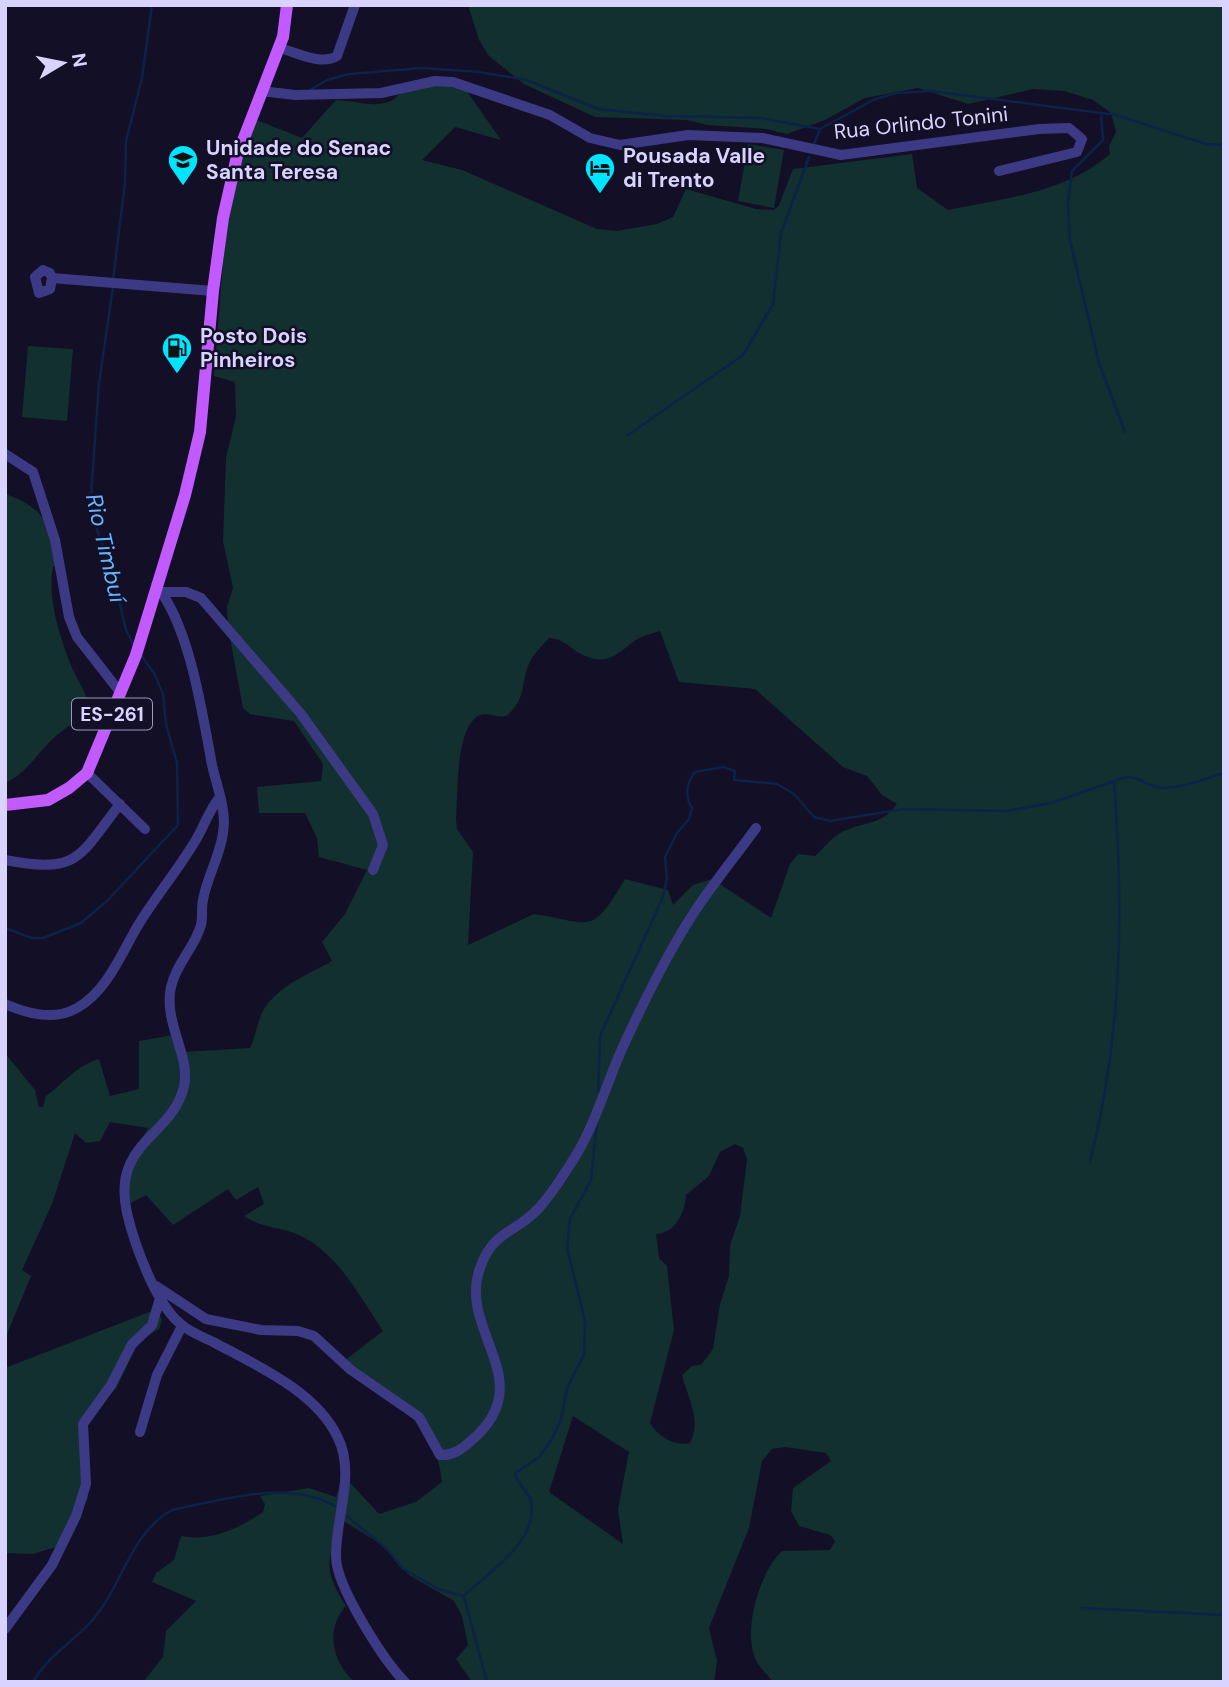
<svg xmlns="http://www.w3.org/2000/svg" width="1229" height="1687" font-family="'DM Sans',sans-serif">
	<rect width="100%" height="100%" fill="#130f26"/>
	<path fill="#12302f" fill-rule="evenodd" d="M468 5H1224V1682H773C766 1672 758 1668 754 1655 744 1626 760 1572 782 1551L830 1550 835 1541 830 1535 799 1526 791 1511 793 1488 831 1461 826 1453 785 1447 772 1449 762 1461 749 1528 709 1628 717 1661 714 1682H472L456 1659 468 1645 462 1616 454 1601 409 1575 382 1545 342 1520C327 1561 322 1568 346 1606 325 1629 332 1661 354 1682H143L163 1657 166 1631 196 1601 152 1582 156 1573 174 1560 181 1536C210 1542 240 1528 263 1512L265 1504 260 1496 309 1488 336 1497 343 1475 379 1514 416 1502 442 1482C438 1424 385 1395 344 1361L383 1331C360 1297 339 1255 301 1236 282 1227 261 1228 244 1216L264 1204 258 1187 236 1200 228 1189 173 1225 146 1195 123 1207C113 1174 133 1154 148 1128L110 1122 100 1141 86 1143 75 1133 52 1204 22 1270 31 1276 5 1339V1053L35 1090 39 1107H43L46 1096C64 1083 77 1065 99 1059L110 1096 139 1089V1041L173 1035 183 1052 250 1048C256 1036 257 1022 263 1011 277 986 309 974 332 961L322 942 345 914 367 870 319 857 317 838 305 813H259L257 787 321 781 323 764 294 721 250 714 243 708 228 627 227 607 233 588 223 541 226 458 236 416 235 382 214 376C222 296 222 193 254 119L302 138 336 100C360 101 389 114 403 89L434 80 466 90 501 140 455 127 422 160 462 170 597 229 617 231 657 224 673 217 686 189 756 209 774 210 779 205 793 169 912 154 917 188 948 210C1005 198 1065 193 1110 154L1109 146 1116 132 1111 113 1093 100 1064 91 1033 89 968 104 918 88 865 98 825 120 787 134 766 129 708 125 687 120 595 117 524 84 489 56 479 40ZM660 631 679 682 755 689 843 767 867 776 882 795 897 804C879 827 867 820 844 831 831 837 825 847 815 856L798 854 790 864 771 918 712 879 693 885 673 905 668 890 625 879C590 937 593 923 534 914L468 945 473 852 457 829 456 819C458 795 455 726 480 715 487 712 498 718 506 716 528 700 520 678 531 660 535 652 543 645 549 638 565 639 569 648 583 655 606 666 616 655 633 642 640 636 651 634 660 631ZM735 1144 743 1148 747 1159 740 1216 730 1245 729 1276 720 1304 713 1349 701 1365 692 1366 682 1375C688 1399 702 1420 690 1443 676 1447 657 1436 650 1423L674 1330 667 1266 659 1258 656 1234C676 1233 685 1212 686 1195L709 1176 720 1152ZM573 1416 629 1452 618 1509 623 1544 549 1492Z
		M748 144 784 150 774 208 738 201Z
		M28 346 73 349 67 421 22 417Z
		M5 494C44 507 51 526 60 563L53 567C47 600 60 637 72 668 79 683 90 697 89 713 81 722 71 723 62 731 40 747 31 771 5 783Z
		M157 1309 162 1320 159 1329 138 1342 117 1387 92 1416 86 1429 88 1498 66 1544 33 1554 5 1553V1368Z"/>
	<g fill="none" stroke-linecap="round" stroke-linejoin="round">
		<path stroke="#0c2248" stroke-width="2.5" d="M310 90 327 80 349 74 422 68 479 72 527 80 598 109 665 116 760 118 820 129 875 99 897 93 931 91 1116 115 1206 144 1224 145
			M1101 113 1103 140 1072 171 1068 202 1070 240 1099 363 1125 432
			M814 144 820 129
			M113 280 125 183 126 141 142 78 152 5
			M113 287 99 383 90 510 113 574 126 630 134 646
			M628 435 743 355 773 304 781 233 809 157
			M5 928 32 938H43L81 923 107 901 178 825 177 763 166 724 163 694 154 673 140 654
			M598 1091 600 1036 663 897 667 879 665 857 677 833 689 819 692 808C684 796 687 782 695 772L723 767 735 771 734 780 777 784 794 794 814 817 830 821 903 809 1006 811 1051 803 1126 777C1139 776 1145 785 1157 787 1177 791 1205 778 1224 773
			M1090 1162C1122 1037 1124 911 1114 782
			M347 1516 388 1550 402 1568 438 1589 464 1596
			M464 1596C489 1572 539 1541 531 1501 528 1490 516 1484 515 1473L538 1458 552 1439 561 1420 567 1388 584 1355 585 1321 567 1248 570 1219 591 1180 597 1122
			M464 1597 487 1682
			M1082 1608 1224 1615
			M33 1682C47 1657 71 1643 90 1623 123 1587 128 1535 172 1510 222 1500 287 1479 335 1506"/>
		<path stroke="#3d3a85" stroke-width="10" d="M279 48C296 52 321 66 337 56L355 5
			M261 91 295 95 381 93 435 81 453 82 550 115 590 138 620 145 688 135 762 138 841 155 1039 129 1069 128 1082 139 1077 152 999 171
			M52 278 50 289 39 293 35 277 43 270 50 273 52 278 213 291
			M5 454 33 472 55 540 69 617 77 637 120 692
			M156 585C190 627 202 712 212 765 217 787 227 811 223 833 220 856 207 877 203 900 201 908 203 917 201 925 195 947 176 964 171 987 163 1022 191 1057 184 1086 173 1137 111 1141 127 1213 134 1243 156 1306 182 1325 191 1333 204 1337 215 1343 258 1366 317 1392 338 1438 356 1475 335 1518 336 1557 336 1586 384 1661 405 1682
			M161 592H186L201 598 301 714 373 814 383 845 373 870
			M87 773 145 829
			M5 860C79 874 78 858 120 804
			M5 1004C28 1014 54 1021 77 1008 106 992 121 955 137 927 155 897 179 869 197 838 205 824 209 810 220 797
			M156 1286 206 1319 261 1330 298 1331 314 1336 351 1370 419 1417 440 1455C453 1456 462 1449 472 1440 541 1381 457 1331 480 1268 493 1230 516 1233 538 1209 552 1194 564 1174 575 1157 597 1121 608 1078 626 1040 647 995 671 946 699 905 717 879 737 854 756 828
			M140 1432 157 1375 182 1326
			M5 1629 52 1565 76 1516 86 1484 83 1424 111 1385 132 1344 152 1325 160 1298"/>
		<path stroke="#c25bff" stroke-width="12" d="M5 805 48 800 69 788 87 773 136 655 185 495 200 432 213 291 223 218 237 156 283 37 287 5"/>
	</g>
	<defs>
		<g id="school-pin" transform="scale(1.575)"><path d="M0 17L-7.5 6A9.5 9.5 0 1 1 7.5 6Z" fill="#00e5ff" stroke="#130f26"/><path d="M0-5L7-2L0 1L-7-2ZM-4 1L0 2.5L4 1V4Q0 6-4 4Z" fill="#111"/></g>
		<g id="hotel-pin" transform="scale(1.575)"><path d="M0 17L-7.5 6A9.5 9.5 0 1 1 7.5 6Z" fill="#00e5ff" stroke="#130f26"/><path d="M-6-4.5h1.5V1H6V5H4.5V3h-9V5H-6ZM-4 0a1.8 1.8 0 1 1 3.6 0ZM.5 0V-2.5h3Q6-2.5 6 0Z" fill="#111"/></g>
		<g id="fuel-pin" transform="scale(1.575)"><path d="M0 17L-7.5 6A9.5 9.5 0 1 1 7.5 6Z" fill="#00e5ff" stroke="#130f26"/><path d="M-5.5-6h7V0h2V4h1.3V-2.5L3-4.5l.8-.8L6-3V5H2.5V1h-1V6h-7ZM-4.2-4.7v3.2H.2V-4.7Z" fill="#111"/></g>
	</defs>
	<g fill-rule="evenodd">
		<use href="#school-pin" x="183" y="160"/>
		<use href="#hotel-pin" x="600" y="168"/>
		<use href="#fuel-pin" x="177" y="348"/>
	</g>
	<g text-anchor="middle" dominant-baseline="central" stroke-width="5" stroke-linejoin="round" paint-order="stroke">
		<rect fill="#130f26" stroke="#9e99be" stroke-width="2" x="72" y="698.5" width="80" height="31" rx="5"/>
		<g font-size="19" font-weight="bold" fill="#d9d4ff">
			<text x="112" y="714">ES-261</text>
		</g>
		<g font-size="21" fill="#d9d4ff" stroke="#130f26">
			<text transform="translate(921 123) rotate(-6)">Rua Orlindo Tonini</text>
		</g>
		<g font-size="21" font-weight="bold" fill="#d9d4ff" stroke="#130f26" text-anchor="start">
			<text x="206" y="148">Unidade do Senac<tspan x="206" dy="24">Santa Teresa</tspan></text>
			<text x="623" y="156">Pousada Valle<tspan x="623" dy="24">di Trento</tspan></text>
			<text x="200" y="336">Posto Dois<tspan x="200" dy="24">Pinheiros</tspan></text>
		</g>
		<g font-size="23" font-style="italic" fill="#62b6ff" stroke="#130f26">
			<text transform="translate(106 548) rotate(77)">Rio Timbuí</text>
		</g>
	</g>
	<rect width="1229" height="1687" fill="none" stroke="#d9d4ff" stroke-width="14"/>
	<g transform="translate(63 63) rotate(80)" stroke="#130f26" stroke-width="5" paint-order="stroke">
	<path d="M0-5L12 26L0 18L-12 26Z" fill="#d9d4ff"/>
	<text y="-10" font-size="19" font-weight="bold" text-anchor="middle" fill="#d9d4ff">N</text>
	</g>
</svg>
